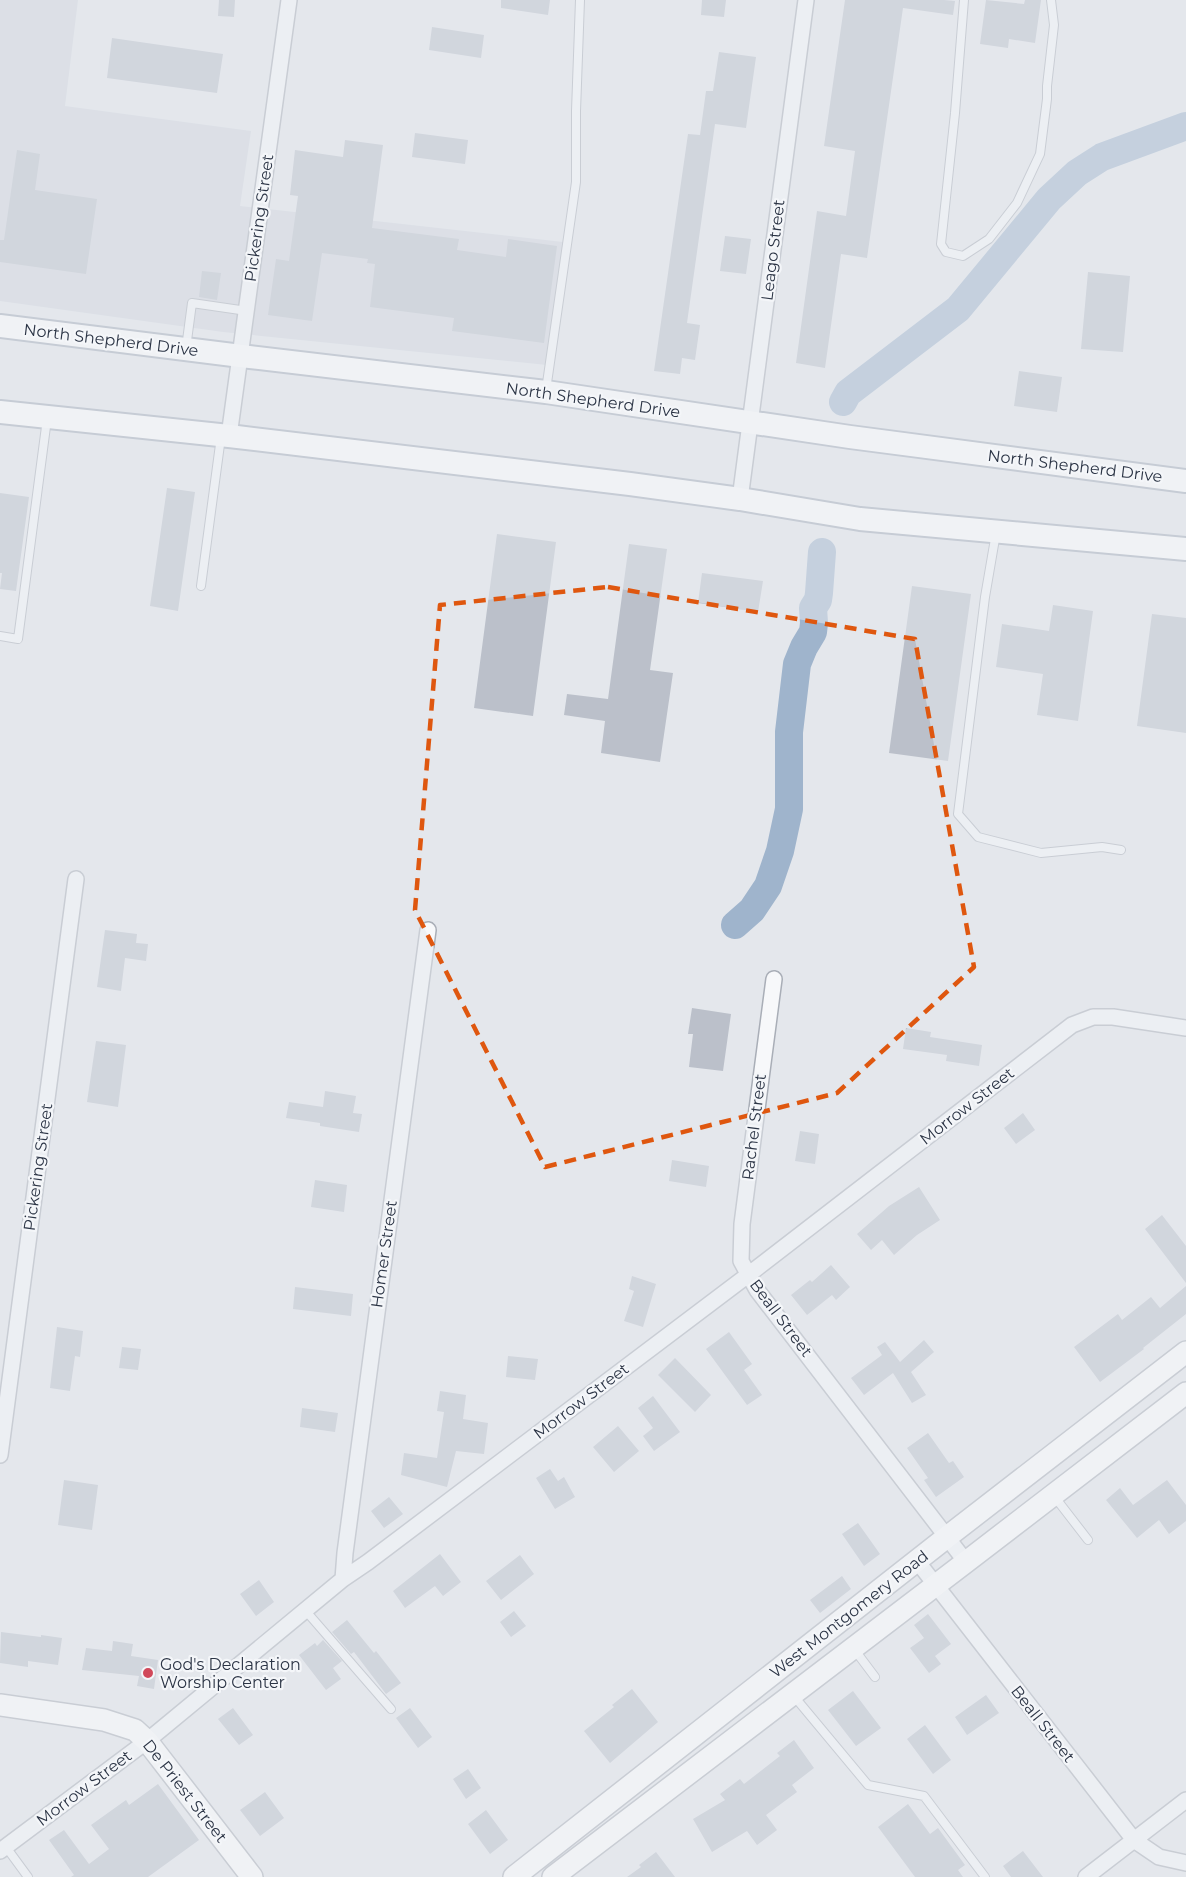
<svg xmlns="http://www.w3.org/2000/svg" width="1186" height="1877" font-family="Montserrat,sans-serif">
	<rect width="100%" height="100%" fill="#e4e7ec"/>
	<path fill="#d2d6de" d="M0 0H78L65 106 251 131 240 206 563 242 547 365 223 332 0 301Z"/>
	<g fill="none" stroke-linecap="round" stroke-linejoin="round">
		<path stroke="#9fb4cc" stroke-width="28" d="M843 402 848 393 958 309 1049 199 1077 173 1102 157 1186 126
			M735 925 752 910 768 886 780 851 789 809V732L797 664 804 647 813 632 814 623 813 608 818 600 819 593 822 552"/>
	</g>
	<path fill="#bbc0ca" d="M219 0H235L234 17 218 16Z
		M501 0H550L548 15 501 8Z
		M702 0H726L724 17 701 15Z
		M845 0H944L955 1 953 15 903 8 867 258 841 254 825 368 796 363 817 211 846 216 855 151 824 146Z
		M986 0 1024 4 1025 0H1041L1035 43 1009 39 1008 48 980 44Z
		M432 27 484 35 481 58 429 50Z
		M112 38 223 54 217 93 107 78Z
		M719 52 756 57 746 128 715 124 687 323 700 325 695 360 682 358 680 374 654 371 688 134 700 135 706 91H713Z
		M415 133 468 140 465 164 412 157Z
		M345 140 383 145 372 228 459 239 457 250 506 257 508 239 557 246 544 343 452 331 454 318 370 307 375 264 367 263 368 259 322 253 312 321 268 315 276 259 289 261 298 196 290 195 295 150 343 157Z
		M17 150 40 154 35 190 97 199 86 274 0 262V240H4Z
		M725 236 751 239 746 274 720 271Z
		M202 271 221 273 217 300 199 297Z
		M1088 272 1130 276 1123 352 1081 349Z
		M1019 371 1062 377 1057 412 1014 406Z
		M167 488 195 492 178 611 150 606Z
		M0 493 29 497 16 591 0 589 2 573H0Z
		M497 534 556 542 533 716 474 708Z
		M629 544 667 549 650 670 673 673 660 762 601 753 605 721 564 715 567 694 608 699Z
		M702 573 763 581 758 612 698 603Z
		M912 586 971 594 948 761 889 753Z
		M1053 605 1093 611 1078 721 1037 715 1043 674 996 667 1002 624 1049 631Z
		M1152 614 1186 618V733L1137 726Z
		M105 930 137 934 136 943 148 944 146 961 125 958 121 991 97 987Z
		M692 1008 731 1014 723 1071 689 1067 693 1034H688Z
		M906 1028 931 1032 930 1037 982 1045 979 1066 946 1061 947 1055 903 1049Z
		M96 1041 126 1045 118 1107 87 1102Z
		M325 1091 356 1096 353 1113 362 1114 359 1132 320 1126V1123L286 1118 289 1102 323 1107Z
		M1023 1113 1035 1130 1016 1144 1004 1128Z
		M800 1131 819 1134 815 1164 795 1161Z
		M672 1160 709 1166 706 1187 669 1181Z
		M315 1180 347 1185 344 1212 311 1207Z
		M919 1187 940 1220 917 1235 894 1255 882 1240 871 1250 857 1234 889 1206Z
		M1162 1215 1186 1246V1283L1145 1229Z
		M831 1265 850 1287 836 1300 832 1295 807 1315 791 1295 810 1280 812 1282Z
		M632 1276 656 1284 643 1327 624 1321 634 1291 629 1289Z
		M1186 1286V1314L1143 1348 1144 1349 1100 1382 1074 1347 1118 1314 1122 1320 1151 1297 1160 1308Z
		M295 1287 353 1294 351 1316 293 1309Z
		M57 1327 83 1331 80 1357 75 1356 70 1391 50 1388Z
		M729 1332 752 1364 744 1370 762 1395 747 1405 706 1349Z
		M924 1340 934 1352 911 1372 926 1395 912 1403 893 1373 864 1395 851 1378 882 1355 877 1347 885 1342 900 1362Z
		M122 1347 141 1349 138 1370 119 1368Z
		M508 1356 538 1359 535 1380 506 1377Z
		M675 1358 711 1395 695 1412 658 1375Z
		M440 1391 466 1395 463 1419 488 1423 484 1454 456 1451 447 1487 401 1475 404 1453 437 1458 444 1412 437 1411Z
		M653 1396 680 1432 654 1451 643 1436 653 1428 638 1408Z
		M302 1408 338 1413 335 1432 300 1427Z
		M618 1426 639 1451 614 1472 593 1447Z
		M928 1433 949 1463 953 1461 964 1477 936 1497 924 1480 928 1478 907 1448Z
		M550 1469 558 1481 564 1477 575 1497 555 1509 536 1478Z
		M64 1480 98 1485 92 1530 58 1525Z
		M1167 1480 1186 1505V1521L1169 1534 1159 1520 1137 1538 1106 1500 1120 1488 1133 1505Z
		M389 1497 403 1514 384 1528 371 1511Z
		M858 1523 880 1554 864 1566 842 1534Z
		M440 1554 461 1582 443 1596 435 1586 405 1608 393 1591Z
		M520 1555 534 1574 501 1600 486 1581Z
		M842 1576 851 1589 820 1613 810 1600Z
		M259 1580 274 1602 256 1616 240 1594Z
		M514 1611 526 1626 511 1637 500 1622Z
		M928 1614 951 1644 935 1656 941 1664 929 1673 910 1648 924 1638 914 1625Z
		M347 1620 374 1653 376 1651 401 1683 386 1694 354 1652 351 1654 332 1632Z
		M1 1632 41 1637V1635L62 1638 58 1665 28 1661V1667L0 1663Z
		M323 1640 342 1661 333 1668 341 1679 326 1690 299 1655 315 1643 317 1646Z
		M113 1641 133 1644 131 1656 158 1660 154 1689 137 1686 139 1676 82 1670 86 1648 112 1651Z
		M632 1689 658 1722 610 1763 584 1731 614 1707 612 1705Z
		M853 1691 881 1728 856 1746 828 1710Z
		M986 1695 999 1713 967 1735 955 1717Z
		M233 1708 253 1735 239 1745 218 1719Z
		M410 1708 432 1737 418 1748 396 1718Z
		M925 1725 951 1760 933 1774 907 1739Z
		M794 1740 814 1768 792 1785 797 1792 766 1815 777 1830 757 1845 747 1831 712 1852 693 1819 725 1800 720 1794 740 1779 744 1784 780 1756 777 1753Z
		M468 1769 481 1788 466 1799 453 1779Z
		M158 1784 199 1840 148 1877H71L74 1875 49 1840 64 1830 89 1864 109 1849 91 1825 126 1800 129 1805Z
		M265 1792 284 1818 260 1836 240 1810Z
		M908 1804 930 1834 938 1828 965 1865 958 1870 963 1877H915L878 1827Z
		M486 1810 508 1840 490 1854 468 1824Z
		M1023 1851 1043 1877H1011L1003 1866Z
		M656 1852 675 1877H627L641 1867 639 1865Z"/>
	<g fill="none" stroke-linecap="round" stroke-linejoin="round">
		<g stroke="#a9aeb7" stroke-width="10">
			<path id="lane" d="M964 0 955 113 941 244 946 252 963 256 989 239 1017 203 1040 154 1047 99V86L1054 25 1051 0
				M186 348 192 303 247 311
				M546 390 576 182V111L580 0
				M996 533 985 597 958 814 978 837 1041 853 1102 847 1121 850
				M201 586 221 437
				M0 636 18 639 47 419
				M1054 1496 1088 1540
				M305 1610 391 1709
				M854 1649 875 1677
				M793 1695 868 1785 924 1796 985 1877
				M6 1847 28 1877"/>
		</g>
		<g stroke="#a9aeb7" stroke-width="18">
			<path id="street" d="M229 436 289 0
				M740 499 806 0
				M774 979 742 1224 741 1261 757 1290 966 1562
				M0 1455 76 879
				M917 1561 1134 1840 1159 1857 1186 1863
				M343 1579 345 1553 428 930
				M0 1851 147 1741 343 1579 368 1562 748 1275 1072 1025 1093 1017H1113L1186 1028
				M1086 1877 1186 1800"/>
		</g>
		<g stroke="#a9aeb7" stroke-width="24">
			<path id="secondary" d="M0 1705 104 1720 135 1730 147 1741 252 1877
				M514 1877 947 1537 1186 1352
				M553 1877 966 1562 1186 1393"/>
		</g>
		<g stroke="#a3abb8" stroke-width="26">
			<path id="primary" d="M0 326 241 356 546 392 850 437 1186 481
				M0 412 229 436 630 484 740 499 860 519 1186 549"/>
		</g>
		<use href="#lane" stroke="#f7f8fa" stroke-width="8"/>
		<use href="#street" stroke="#f7f8fa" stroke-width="15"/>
		<use href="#secondary" stroke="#fff" stroke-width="21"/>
		<use href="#primary" stroke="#fff" stroke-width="22"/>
	</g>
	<path d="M0 0H1186V1877H0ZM608 587 915 639 974 967 837 1093 545 1167 415 910 440 605Z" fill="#e4e7ec" fill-opacity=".55" fill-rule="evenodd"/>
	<path fill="none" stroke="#df570f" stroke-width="4.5" stroke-dasharray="12 8" stroke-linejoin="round" d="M608 587 915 639 974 967 837 1093 545 1167 415 910 440 605Z"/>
	<circle fill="#d1495b" stroke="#f4f6f9" stroke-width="2" cx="148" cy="1673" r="6"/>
	<g text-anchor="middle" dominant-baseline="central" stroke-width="4.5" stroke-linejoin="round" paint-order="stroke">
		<g font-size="16" fill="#2b3445" stroke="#f4f6f9">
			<text transform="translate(259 218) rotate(-82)">Pickering Street</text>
			<text transform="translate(773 250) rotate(-83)">Leago Street</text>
			<text transform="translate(111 340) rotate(7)">North Shepherd Drive</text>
			<text transform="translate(593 400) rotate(8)">North Shepherd Drive</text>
			<text transform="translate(1075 466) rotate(7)">North Shepherd Drive</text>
			<text transform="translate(967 1106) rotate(-38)">Morrow Street</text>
			<text transform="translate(754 1127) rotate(-83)">Rachel Street</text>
			<text transform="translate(38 1167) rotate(-82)">Pickering Street</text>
			<text transform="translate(384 1254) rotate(-82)">Homer Street</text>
			<text transform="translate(781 1318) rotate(53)">Beall Street</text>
			<text transform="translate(581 1401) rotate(-37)">Morrow Street</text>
			<text transform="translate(849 1614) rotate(-38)">West Montgomery Road</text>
			<text transform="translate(1043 1724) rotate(52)">Beall Street</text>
			<text transform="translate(84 1788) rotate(-37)">Morrow Street</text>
			<text transform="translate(185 1791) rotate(52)">De Priest Street</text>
		</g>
		<g font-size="16" fill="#2b3445" stroke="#f4f6f9" text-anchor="start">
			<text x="160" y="1664">God's Declaration<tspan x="160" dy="18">Worship Center</tspan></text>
		</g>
	</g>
</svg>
